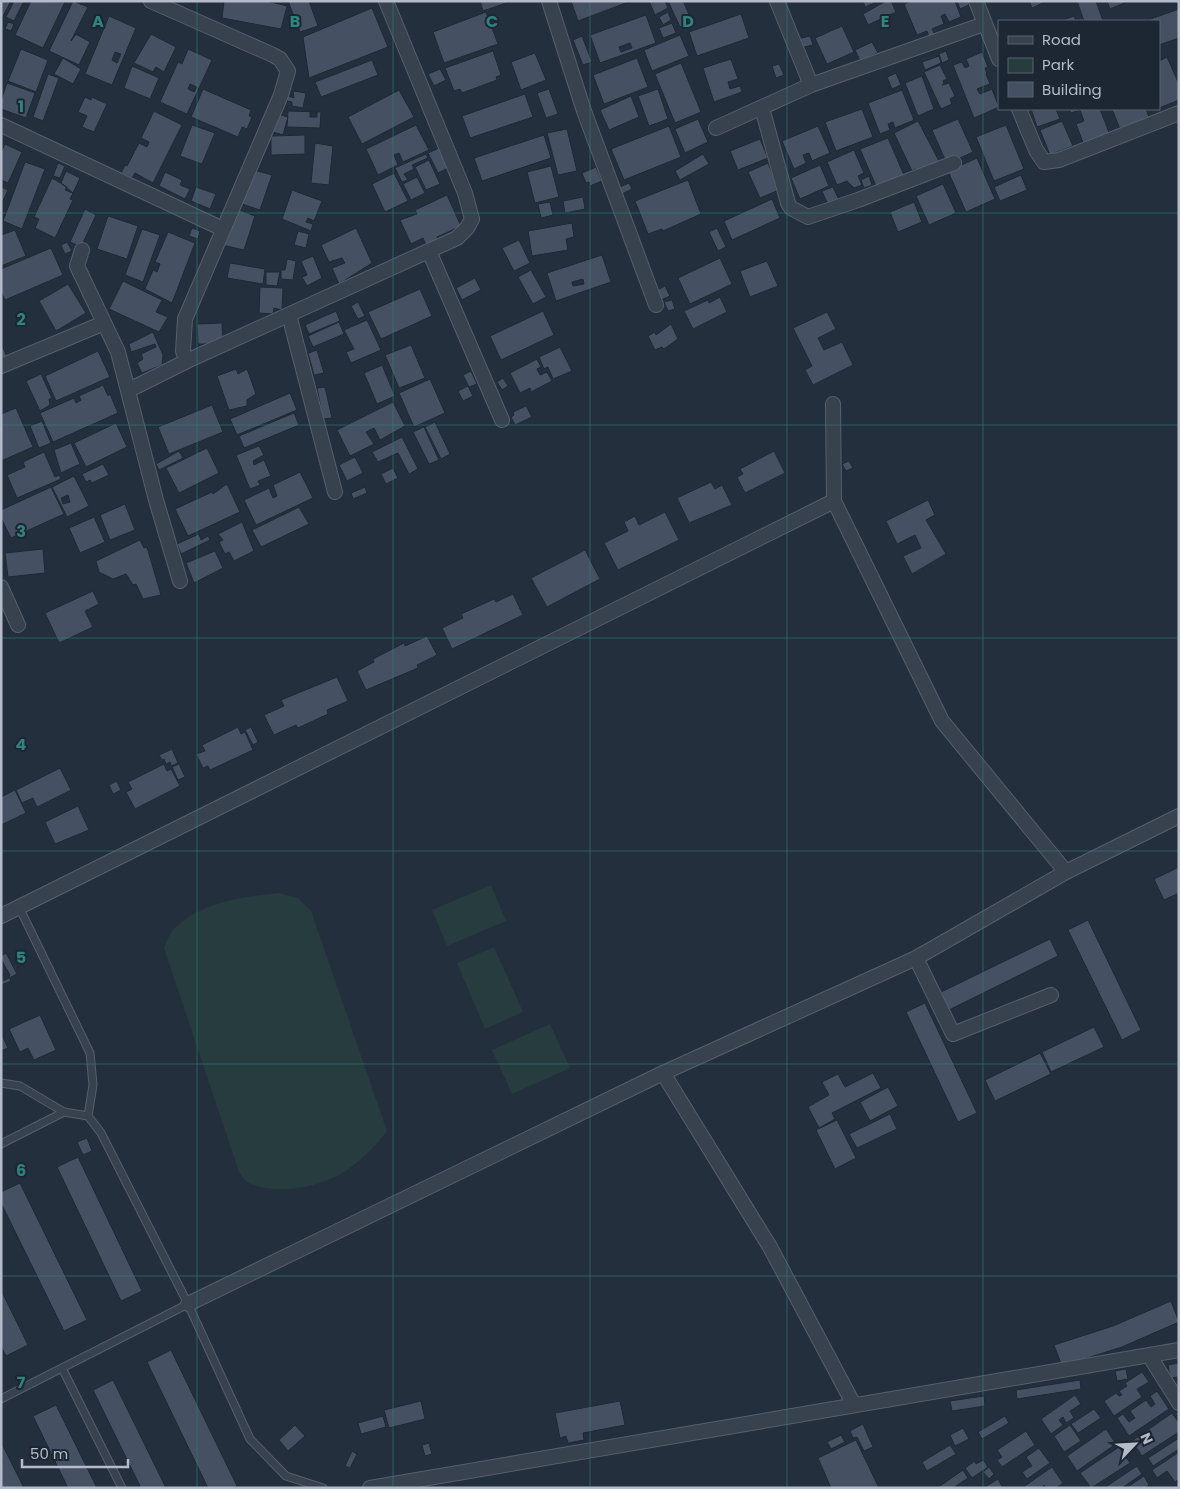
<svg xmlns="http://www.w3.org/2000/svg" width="1180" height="1489" font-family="Poppins,sans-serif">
	<rect width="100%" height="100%" fill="#242f3e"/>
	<path fill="#263c3f" d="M491 885 506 921 447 946 432 910Z
		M279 893 298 898 311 911 387 1131C374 1148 358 1164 339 1175 314 1188 276 1195 249 1183 245 1182 242 1176 239 1172L164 948C166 943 169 935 173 930 200 902 242 897 279 893Z
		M494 947 523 1012 485 1029 457 963Z
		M550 1024 570 1068 512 1094 492 1050Z"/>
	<path fill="#455162" stroke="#1f2835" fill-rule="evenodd" d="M1 1H11L2 18H1Z
		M14 1H24L14 21 6 17Z
		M31 1 65 2 43 48 15 35Z
		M73 1 88 7 71 41 76 34 90 42 79 65 49 51Z
		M224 1H267L287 6 281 29 222 18Z
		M288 1H309L318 26 300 32Z
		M480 1H512L483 11Z
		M571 1H631L578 21Z
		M649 1H665L668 8 655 15Z
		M668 1H683L692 21 680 27Z
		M863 1H879L865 7Z
		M891 1 896 12 868 25 863 14 886 1Z
		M911 1H955L961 17 949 22 945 14 941 16 944 24 932 29 935 35 929 37 927 31 917 35 904 4Z
		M957 1H968L969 5 960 9Z
		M1029 1H1047L1032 8Z
		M1077 1H1096L1103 21H1084Z
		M1107 1H1129L1110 9Z
		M372 8 388 47 309 78 303 37Z
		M1179 9V38L1159 45V21H1145Z
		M486 12 498 44 444 63 433 32Z
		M668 12 671 20 663 25 659 17Z
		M741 14 749 38 697 56 689 32Z
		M646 15 656 43 600 63 590 35ZM630 43 632 48 621 52 619 47Z
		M109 16 136 28 112 85 85 74ZM115 52 121 54 117 63 112 60Z
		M1074 16 1076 21H1060Z
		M8 22 14 24 11 31 5 29Z
		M672 23 676 33 663 38 659 28Z
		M842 26 854 52 827 64 815 38Z
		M151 34 176 47 164 72 156 67 153 72 134 63Z
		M680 35 689 56 652 71 644 50Z
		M582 36 592 62 583 65 573 40Z
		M810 36 813 45 800 48 797 39Z
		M872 42 878 53 860 61 855 50Z
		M21 49 48 60 36 92 8 81Z
		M188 49 212 60 187 114 160 102 178 62 182 64ZM190 84 197 87 194 92 188 89Z
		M493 51 501 75 496 77 497 80 462 93 460 89 454 91 445 68Z
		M946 51 949 60 942 63 939 54Z
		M982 52 988 67 985 68 987 74H986L990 84 977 89 980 94 992 89 999 107 974 118 953 65 962 62 965 68 969 66 966 59Z
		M535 53 546 80 521 90 511 62Z
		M939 56 941 63 925 70 922 62Z
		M1167 57 1179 84V100L1159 108V61Z
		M63 58 81 69 73 84 54 74Z
		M637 58 648 87 604 104 593 75Z
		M731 59 738 79 728 82 730 89 740 86 742 92 714 102 703 68Z
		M372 60 378 75 321 97 315 82Z
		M681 63 701 112 675 123 655 74Z
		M779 64 784 75 776 78 772 66Z
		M940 65 947 79 943 81 944 84 942 85 949 83 955 96 950 99 952 104 941 109 924 72Z
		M132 66 159 78 150 99 124 88Z
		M440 69 446 80 434 86 428 74Z
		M896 73 901 85 892 89 887 77Z
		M48 74 59 78 43 121 33 117Z
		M922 76 934 109 918 116 905 83Z
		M7 83 35 93 26 118 1 109V100Z
		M203 89 251 110 249 116 252 117 247 129 242 127 238 137 191 117Z
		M549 89 558 114 546 118 537 93Z
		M658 89 668 119 649 126 638 96Z
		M399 90 414 117 362 144 348 117Z
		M902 90 914 120 895 128 893 122 888 124 890 130 880 134 868 103Z
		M293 91 306 93 303 108 292 106V102L287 101 288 96 294 98Z
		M525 94 533 117 470 138 462 116Z
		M631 96 639 117 609 130 600 110Z
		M85 97 91 100 92 97 107 104 94 132 82 127 87 116 78 112Z
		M862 109 873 137 836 151 825 122Z
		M1031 109H1056L1060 119 1037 127Z
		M1069 109H1100L1110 135 1084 145 1076 124 1084 121 1080 110 1071 113Z
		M1112 109H1146L1149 117 1120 129Z
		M154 111 182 125 153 183 135 173 132 178 121 173 125 165 127 166 139 143 147 147 149 142 141 138Z
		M288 111 321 112 320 128 287 127Z
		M310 111H317V117H310Z
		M278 114 288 117 283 135 273 132Z
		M698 119 708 142 685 153 675 129Z
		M958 119 973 152 947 164 932 130Z
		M918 121 940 163 918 174 916 169 912 171 894 133Z
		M1062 121 1073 146 1050 155 1040 130Z
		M192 125 215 133 202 164 180 156Z
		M416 125 429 150 403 162 399 153 394 155 398 165 378 175 366 149Z
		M1006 125 1024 169 994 181 976 137Z
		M669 126 681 157 624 180 611 149Z
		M818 126 830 153 812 161 809 153 803 155 806 163 794 169 782 141Z
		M567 129 577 171 558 175 547 133Z
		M305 135V154L271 155V136Z
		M544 135 551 158 482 181 474 158Z
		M888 138 904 175 876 186 860 149Z
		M760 139 768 158 738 170 730 151Z
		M315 143 333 146 329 185 311 183Z
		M5 144 22 152 8 183 1 180V152Z
		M439 148 448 168 438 173 428 153Z
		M854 150 864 173 858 176 862 185 854 188 847 181 837 185 827 162Z
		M426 154 428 158 412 165 414 169 404 174 408 180 402 182 395 168Z
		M703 154 709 164 680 180 675 171Z
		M977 158 995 199 966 212 948 171Z
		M429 160 440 184 426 190 415 167Z
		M25 162 45 169 22 229 3 221Z
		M58 163 65 166 60 178 53 176Z
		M768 163 779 190 760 198 748 172Z
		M820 165 829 186 800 199 791 178Z
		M551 166 559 197 535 203 527 172Z
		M596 167 602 181 590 186 589 182 586 183 582 173Z
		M254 170 272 175 260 210 242 204Z
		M66 171 80 178 73 193 61 183Z
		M165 172 182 180 180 185 190 189 185 199 159 186Z
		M394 173 408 201 385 212 372 184Z
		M1021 175 1027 190 1000 201 994 187Z
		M869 176 872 185 864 188 861 180Z
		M417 177 425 193 411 200 403 184Z
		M52 178 67 187 65 190 73 193 70 199 73 200 55 238 35 228 39 219 34 217Z
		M688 180 701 214 663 231 662 229 648 234 635 201Z
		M629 183 632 189 618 196 615 189Z
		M943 184 956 213 929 225 916 196Z
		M1 187 8 190 1 205Z
		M196 187 216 194 210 209 191 201Z
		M833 187 840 202 829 207 822 191Z
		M292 190 322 201 314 221 308 218 306 222 313 224 311 231 282 219Z
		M447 195 461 226 437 237 439 241 427 247 423 238 411 244 400 220 417 214 415 210Z
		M583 197 585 209 565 213 563 201Z
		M772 199 780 218 732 240 724 221Z
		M550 202 553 215 541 218 538 204Z
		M914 202 922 222 898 232 890 212Z
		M85 209 96 215 81 247 70 242Z
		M237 209 255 216 244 250 222 245Z
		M108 216 138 226 127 259 97 249Z
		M572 223 574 237 566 239 568 250 532 256 528 231Z
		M192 228 200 231 198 239 189 236Z
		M356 228 372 263 339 284 332 268 345 263 342 258 329 262 321 245Z
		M717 228 726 247 718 251 709 232Z
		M142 229 160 235 143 282 125 275Z
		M15 230 26 256 1 266V235Z
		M298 231 309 234 306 248 294 245Z
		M168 232 195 243 172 303 145 289 153 270 157 272 160 264 155 262Z
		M519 240 530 263 514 271 502 248Z
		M67 242 72 251 65 254 61 245Z
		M51 248 63 275 5 300 1 292V269Z
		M602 255 611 282 556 301 547 273ZM583 279 584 284 573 286 572 282Z
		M313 256 322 278 307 286 302 277 307 275 301 261Z
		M720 258 732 284 690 304 678 278Z
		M287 259 296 261 293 280 281 279V270H285Z
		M767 261 778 286 750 297 740 271Z
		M230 263 265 269 263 284 227 278Z
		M531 270 546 297 533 304 518 277Z
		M266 272H280L277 286 266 285Z
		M475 278 481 290 462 300 456 288Z
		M123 281 162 300 156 312 168 317 159 332 109 309Z
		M68 284 86 313 56 331 39 301Z
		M665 286 670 296 661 300 657 290Z
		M260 287 283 288 282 310 274 308 273 314 259 313Z
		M420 289 432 316 381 339 368 312Z
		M720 297 727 312 693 329 684 311 708 300 709 303Z
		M672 300 675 309 668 311 664 302Z
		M358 302 365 316 358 319 351 306Z
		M336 311 340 321 309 334 305 325Z
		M543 311 554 335 501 360 490 336Z
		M827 312 836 329 818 338 824 350 842 342 853 365 813 385 805 370 812 366 793 328Z
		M367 320 381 350 351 363 346 352 354 349 344 330Z
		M339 322 344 334 313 347 308 336Z
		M222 323 223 344H198L197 324Z
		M671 324 678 339 664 349 662 347 655 350 648 336 655 332 656 335Z
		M153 332 163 355 162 365 142 373 137 363 143 359 141 354 156 347 155 344 131 352 129 344Z
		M1 343 8 359 1 362Z
		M411 345 425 378 399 388 385 355Z
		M560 347 572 371 553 379 548 367 544 369 539 357Z
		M317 350 324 373 314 375 308 353Z
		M98 351 110 377 56 401 45 376Z
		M537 359 541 367 537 369 540 375 547 372 552 381 531 392 530 388 520 393 510 373Z
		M382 365 395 396 377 404 364 373Z
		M236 369 238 374 247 369 256 394 247 400V406L229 410 217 376Z
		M471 371 477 384 469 387 463 375Z
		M41 374 52 398 49 399 50 405 40 411 26 381Z
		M503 378 508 386 502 390 497 382Z
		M430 379 445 413 414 427 399 393Z
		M103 385 108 396 110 394 118 413 53 442 40 413 74 398 76 403 81 400 79 396Z
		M468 386 473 396 463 401 458 391Z
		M325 387 332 418 323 419 317 388Z
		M290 393 297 410 237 435 230 419Z
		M393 402 405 426 380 440 374 428 366 432 374 444 350 456 337 430Z
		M212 405 223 432 169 454 158 427Z
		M526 406 532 417 515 425 511 417 514 415 513 412Z
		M16 408 33 447 1 461V414Z
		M294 413 299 425 244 448 239 436Z
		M42 421 51 443 39 448 30 426Z
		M435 422 450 454 441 459 425 427Z
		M116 423 127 447 86 467 74 443Z
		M424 427 439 460 429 464 413 432Z
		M402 437 418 469 409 474 398 453 378 462 372 452Z
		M71 443 80 464 61 473 54 450Z
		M259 446 264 455 253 461 254 465 264 460 271 476 258 481 260 485 250 489 236 455Z
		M207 448 219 473 179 493 166 468Z
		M179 451 183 458 159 470 156 464Z
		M774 451 785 473 745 493 737 477 743 474 740 469Z
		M44 452 55 477 59 475 61 479 17 498 7 475 25 467 23 462Z
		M355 457 363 473 347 481 339 465Z
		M849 461 853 468 846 471 842 464Z
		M103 464 109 475 92 483 90 480 86 482 82 474Z
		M393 468 398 478 386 484 381 474Z
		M300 472 313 498 256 525 244 500 269 488 273 498 277 496 273 485Z
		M74 476 89 506 67 517 52 487ZM68 495 70 502 63 504 61 498Z
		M711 482 715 489 722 485 732 505 689 523 677 498Z
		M227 484 240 512 188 536 175 509 212 492 213 494Z
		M51 487 64 514 11 538 1 518V510Z
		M365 487 367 493 353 499 351 493Z
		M928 500 935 515 926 520 946 554 912 574 903 556 921 548 915 535 897 544 886 521Z
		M125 504 135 530 110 540 100 515Z
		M299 507 309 524 261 547 252 530Z
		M665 512 679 540 618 570 604 543 628 531 624 522 635 516 639 525Z
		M94 517 105 542 80 553 69 528Z
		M242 522 254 551 234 561 229 552 225 554 219 542 223 540 218 534Z
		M199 534 201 540 208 536 210 540 181 554 177 544Z
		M140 540 144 548 147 547 161 595 143 599 136 584 133 585 126 574 113 579 99 572 96 561Z
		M43 549 45 573 8 577 5 553Z
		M585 550 600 579 547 607 531 578Z
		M215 551 223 568 194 583 186 563Z
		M93 591 99 604 85 611 93 627 59 643 45 613Z
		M513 594 523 615 452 649 442 628 463 618 461 614 494 599 496 602Z
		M427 636 437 655 417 665 418 668 366 690 357 671 374 662 373 659 404 643 405 646Z
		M337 677 348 701 327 710 328 714 298 728 296 725 274 735 264 715 284 706 281 700Z
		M238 727 241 734 245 732 253 750 210 770 208 766 203 768 196 754 205 751 202 745Z
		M251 727 258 742 253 745 245 730Z
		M172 749 178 763 171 766 170 762 166 764 164 759 162 760 159 755Z
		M164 764 167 771 171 769 180 786 135 809 126 792 132 789 128 782Z
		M179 764 185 777 178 780 172 767Z
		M60 768 71 790 37 807 33 798 22 803 16 790Z
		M117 781 121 790 113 794 109 785Z
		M15 790 26 813 1 825V797Z
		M78 806 89 830 55 844 45 822Z
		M1179 867V893L1164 900 1154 879Z
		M1088 920 1141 1030 1122 1040 1068 930Z
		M1050 939 1058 956 949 1010 941 992Z
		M6 953 17 974 1 982V956Z
		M1 959 10 975 9 976 11 981 1 985Z
		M925 1003 977 1113 958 1122 906 1012Z
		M40 1015 56 1050 34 1060 28 1048 20 1052 9 1029Z
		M1094 1027 1104 1047 1051 1072 1042 1052Z
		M1 1033 8 1048 1 1051Z
		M1040 1053 1051 1074 995 1101 985 1080Z
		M873 1073 881 1088 832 1113 835 1119 819 1128 808 1107 829 1095 822 1082 838 1074 845 1087Z
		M888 1087 898 1106 870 1121 860 1102Z
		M890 1114 897 1129 857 1148 849 1134Z
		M837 1120 856 1158 835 1169 816 1130Z
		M87 1138 92 1151 83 1155 77 1142Z
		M78 1157 142 1291 121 1301 57 1167Z
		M20 1183 87 1320 64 1331 1 1203V1192Z
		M1 1290 28 1345 6 1356 1 1346Z
		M1171 1301 1179 1322 1122 1347 1062 1366 1054 1345 1113 1326Z
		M171 1350 237 1486 233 1488H208L147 1362Z
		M1179 1363V1377L1170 1378 1168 1365Z
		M1126 1369 1128 1379 1117 1381 1115 1371Z
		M1142 1372 1149 1382 1137 1389 1142 1397 1114 1416 1104 1401 1116 1393 1119 1396 1122 1395 1119 1391 1127 1386 1125 1383Z
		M113 1380 166 1488H141L93 1390Z
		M1080 1380 1081 1389 1017 1399 1016 1390Z
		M1157 1391 1169 1409 1129 1436 1117 1418 1123 1414 1129 1422 1135 1418 1130 1411 1146 1400 1151 1407 1155 1404 1150 1396Z
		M1075 1395 1081 1404 1070 1411 1074 1418 1066 1423 1063 1417 1059 1420 1063 1425 1051 1434 1041 1419Z
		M984 1396 985 1406 952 1411 950 1401Z
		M421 1401 425 1419 389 1428 384 1410Z
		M620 1401 625 1425 583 1433 584 1440 568 1443 566 1436 560 1438 555 1413Z
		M56 1405 97 1488H68L33 1416Z
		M1094 1409 1101 1418 1078 1433 1071 1424Z
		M1172 1413 1179 1423V1432L1142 1456 1132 1441Z
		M383 1416 386 1427 361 1434 358 1423Z
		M1005 1416 1009 1423 982 1439 978 1432Z
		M863 1424 873 1447 864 1451 857 1437 853 1438 850 1431Z
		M295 1425 305 1436 288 1451 279 1440Z
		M1070 1425 1081 1441 1064 1452 1054 1436Z
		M963 1428 969 1439 955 1446 950 1435Z
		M1106 1429 1116 1444 1077 1471 1067 1456Z
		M1026 1431 1035 1445 1002 1467 997 1460 1002 1457 997 1450Z
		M841 1435 845 1442 831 1449 827 1442Z
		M1179 1438V1449L1153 1466 1148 1458Z
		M856 1440 879 1488H831L818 1458Z
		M1 1442 24 1488H1Z
		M429 1443 432 1454 425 1456 422 1445Z
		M950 1445 956 1454 927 1471 922 1462Z
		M1119 1447 1130 1463 1091 1488 1080 1473Z
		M1039 1448 1050 1463 1027 1479 1022 1472 1032 1466 1026 1457Z
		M352 1451 357 1454 350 1468 345 1466Z
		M1179 1452V1479L1175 1482 1167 1471 1157 1478 1152 1470Z
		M983 1460 988 1467 972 1478 965 1468 975 1461 976 1464Z
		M1137 1466 1142 1474 1122 1488H1104Z
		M989 1467 994 1474 989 1479 983 1472Z
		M1052 1467 1063 1483 1056 1488H1046L1044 1485 1043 1488H1022Z
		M963 1470 968 1478 953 1488H937Z
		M1144 1476 1149 1485 1145 1488H1126Z
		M998 1479 1003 1488H985V1487Z"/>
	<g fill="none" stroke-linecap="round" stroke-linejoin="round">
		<g stroke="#565f6c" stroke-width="9">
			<path id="service" d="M19 907 90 1053 93 1085 88 1116 101 1133 188 1304 250 1439 286 1476 323 1488
				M1 1083 20 1086 64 1112 88 1116
				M1 1144 64 1112
				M62 1368 122 1488
				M1 1399 188 1304"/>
		</g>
		<g stroke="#565f6c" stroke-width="16">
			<path id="minor" d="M151 1 273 55 280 59 288 71 281 95 185 319 183 351 187 361
				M549 1 584 111 656 305
				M777 1 811 85
				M976 1 999 59
				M762 108 788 203 791 208 808 217 858 200 954 163
				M1019 109 1036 150 1044 162 1059 160 1179 113
				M1 125 223 229
				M716 128 811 85 984 24
				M82 250 77 266 118 352 156 500 180 581
				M429 251 502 420
				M289 315 335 492
				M1 366 104 323
				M129 390 187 361 457 238 467 228 472 219 465 193 386 1
				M833 404 834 501 942 721 1066 872
				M1 587 18 625
				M1 916 834 501
				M916 958 953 1034 1051 995
				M663 1073 770 1247 854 1405
				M188 1304 663 1073 916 958 1066 872 1179 816
				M1149 1355 1179 1403
				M370 1488 1179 1350"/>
		</g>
		<use href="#service" stroke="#38414e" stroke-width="7"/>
		<use href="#minor" stroke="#38414e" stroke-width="14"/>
	</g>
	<path fill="none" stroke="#308480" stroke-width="1" stroke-opacity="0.55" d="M197 1V1488M393 1V1488M590 1V1488M787 1V1488M983 1V1488M1 213H1179M1 425H1179M1 638H1179M1 851H1179M1 1064H1179M1 1276H1179"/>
	<g font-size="16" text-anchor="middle" font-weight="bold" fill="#308480" stroke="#1d2633" stroke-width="4" stroke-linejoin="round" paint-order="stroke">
		<text x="98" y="27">A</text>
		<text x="295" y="27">B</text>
		<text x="492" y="27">C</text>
		<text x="688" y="27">D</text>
		<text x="885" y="27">E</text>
		<text x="21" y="112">1</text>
		<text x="21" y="325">2</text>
		<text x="21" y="537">3</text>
		<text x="21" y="750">4</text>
		<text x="21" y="963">5</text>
		<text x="21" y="1176">6</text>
		<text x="21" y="1388">7</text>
	</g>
	<rect width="1180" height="1489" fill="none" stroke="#b4bcc9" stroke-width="5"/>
	<rect x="998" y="20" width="162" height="90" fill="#1d2633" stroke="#59626f"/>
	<rect x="1008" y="36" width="25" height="8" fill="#38414e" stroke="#59626f"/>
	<text x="1042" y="45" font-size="15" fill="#b4bcc9">Road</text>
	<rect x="1008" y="58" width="25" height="15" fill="#263c3f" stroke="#59626f"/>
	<text x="1042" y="70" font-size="15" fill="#b4bcc9">Park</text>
	<rect x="1008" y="82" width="25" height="15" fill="#455162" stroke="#59626f"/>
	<text x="1042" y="95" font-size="15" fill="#b4bcc9">Building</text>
	<g transform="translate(1135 1444) rotate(65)" stroke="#1d2633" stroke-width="4" paint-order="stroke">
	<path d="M0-4L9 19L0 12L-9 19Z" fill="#b4bcc9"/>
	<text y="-8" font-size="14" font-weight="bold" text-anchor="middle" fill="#b4bcc9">N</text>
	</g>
	<path d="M22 1459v8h106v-8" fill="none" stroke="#b4bcc9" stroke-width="2.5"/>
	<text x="30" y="1459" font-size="15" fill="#b4bcc9" stroke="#1d2633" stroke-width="4" paint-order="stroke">50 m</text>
</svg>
